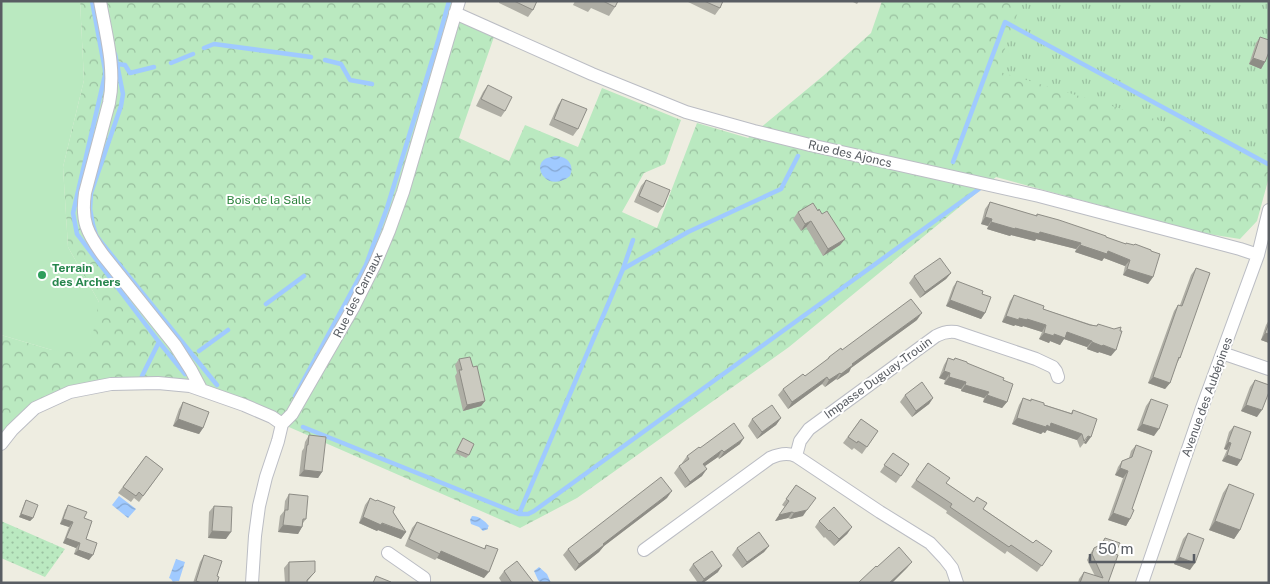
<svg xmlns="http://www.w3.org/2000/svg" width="1270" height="584" font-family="'Public Sans',sans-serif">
	<defs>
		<pattern id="grass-dots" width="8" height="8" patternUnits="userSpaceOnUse" patternTransform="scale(1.25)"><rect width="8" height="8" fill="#bae9c0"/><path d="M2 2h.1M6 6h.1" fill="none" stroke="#9ac0a0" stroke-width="1.8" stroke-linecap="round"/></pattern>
		<pattern id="forest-crowns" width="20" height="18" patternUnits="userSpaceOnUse" patternTransform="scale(1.25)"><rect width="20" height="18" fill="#bae9c0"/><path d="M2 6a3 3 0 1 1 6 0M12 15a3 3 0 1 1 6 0" fill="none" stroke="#9ac0a0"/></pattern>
		<pattern id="park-tufts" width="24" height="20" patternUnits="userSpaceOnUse" patternTransform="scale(1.25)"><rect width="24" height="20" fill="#bae9c0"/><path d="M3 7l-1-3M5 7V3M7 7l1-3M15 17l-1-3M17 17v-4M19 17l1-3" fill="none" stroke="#9ac0a0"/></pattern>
		<pattern id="water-waves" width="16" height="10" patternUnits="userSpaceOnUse" patternTransform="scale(1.25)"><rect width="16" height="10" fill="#a0caff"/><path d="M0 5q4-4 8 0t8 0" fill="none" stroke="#85a7d2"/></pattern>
	</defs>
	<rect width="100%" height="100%" fill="#eeede1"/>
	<path fill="url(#grass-dots)" d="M1 521 65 549 45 577 1 558Z"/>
	<path fill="url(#forest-crowns)" d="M80 1H459L456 13 496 31 459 138 509 161 525 125 578 147 602 88 681 120 665 164 644 173 622 212 657 228 697 123 748 138 823 76 871 33 882 1H1114L1269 65V177L1257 221 1240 239 1202 233 996 177 789 347 577 498 520 528 282 424 176 384 70 392 35 408 1 444V335L52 350 99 302 68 247 63 167 84 80Z"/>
	<path fill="url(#park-tufts)" d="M1022 1H1269V154L997 71Z"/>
	<path fill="#bae9c0" d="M1 1H80L84 80 63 167 68 247 99 302 89 354 52 350 1 335Z"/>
	<path fill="url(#water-waves)" d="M555 156C567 156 575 164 570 176 547 194 530 165 547 158 550 157 552 157 555 156Z
		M119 496 136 509 128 518 112 505Z
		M472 516C479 516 485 521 489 526L488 527V529L483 531 479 527 471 524 470 520Z
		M176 559 185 562 179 581H177L173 582 171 579 169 578Z
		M539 567 547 574 551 583H541L538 580 534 571Z"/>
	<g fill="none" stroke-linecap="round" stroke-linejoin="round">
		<path stroke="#a0caff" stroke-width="4.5" d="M92 1 105 70V75L73 213 77 234 159 342 185 374
			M204 48 214 44 311 57
			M115 54 123 94 121 106 91 193 90 209 93 225 96 235 101 242 217 385
			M325 60 341 64 350 80 372 84
			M171 63 193 54
			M118 64 125 65 130 73 154 67
			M953 162 1005 22 1268 164
			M623 269 633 240
			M266 304 304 276
			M199 351 228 330
			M142 376 159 342
			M295 396 366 265 387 208 438 41 449 1
			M303 427 519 514H528L534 511 979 189
			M519 514 623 269 688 232 781 189 798 156"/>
		<g stroke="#bbbdc4" stroke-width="14">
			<path id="minor" d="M100 1C106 35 116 69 109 103L85 193C81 221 87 233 103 255L175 345 191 370 201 389
				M455 13 592 74 686 112 754 131 810 145 1039 196 1240 249 1258 255
				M1222 353 1269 369
				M1 444 12 430 35 408 70 392 111 384 158 383 190 386 244 405 272 417 282 424
				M644 550 770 458C779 454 787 452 796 456
				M388 553 424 578V583
				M252 583 255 536 259 506 266 477 278 441 282 424 292 414 353 308 375 264 389 231 403 192 459 1
				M957 583 952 568 945 559 930 543 880 512 796 456 800 441 809 429 936 336C943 332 949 331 956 332L1036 359 1053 367 1056 371 1058 377
				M1142 583 1202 408 1258 255 1269 210"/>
		</g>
		<use href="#minor" stroke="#fff" stroke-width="12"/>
	</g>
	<path fill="#afaea5" d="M499 1H537L533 10 528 17 499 3Z
		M575 1H618L615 7 609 16 591 8 588 12 573 5Z
		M686 1H723L720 8 715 15Z
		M851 1H859L857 4Z
		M1260 37 1265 62 1261 69 1249 64 1256 43Z
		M488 85 505 111 501 117 476 106 483 92Z
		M562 99 578 129 573 136 549 125 558 105Z
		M646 180 663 207 658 213 634 202 641 186Z
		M990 202 1036 216 1037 214 1125 244 1151 251 1153 277 1148 284 1123 275 1125 266 1104 258 1102 261 1075 252 1076 249 1036 239 1035 241 1011 235 1010 236 987 229 988 226 981 224 985 209Z
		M818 211 822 214 845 239 840 245 823 256 806 227 801 231 793 219 798 212Z
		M1196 268 1180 358 1177 363 1170 383 1165 389 1148 383 1174 311 1178 305H1180L1191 275Z
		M951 273 946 279 920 298 909 283 914 276Z
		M957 281 982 294 985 313 981 319 946 306 953 287Z
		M1014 295 1043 309 1096 326 1098 324 1111 356 1099 352 1098 353 1087 349V347L1064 339 1060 345 1050 341 1049 343 1039 339 1042 332 1023 326 1022 327 1015 325 1014 326 1002 322 1010 301Z
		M917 320 851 368 849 372 837 380 836 379 825 387 822 384 788 409 778 395 783 389 805 376 826 361 829 357 842 350Z
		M1269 320V343L1261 340 1266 325Z
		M948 358 954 360 955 358 1003 380 1007 402 1002 408 983 402 984 398 961 391V389L944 384 945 380 939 378 944 365Z
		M459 359 473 367 485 401 481 406 463 411 455 376 457 373 455 365Z
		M1255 380 1257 417 1241 411 1250 387Z
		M905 395 933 398 929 404 912 417 900 402Z
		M1023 398 1071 413 1073 410 1086 444 1084 443 1080 448 1077 440 1047 430 1045 433 1043 432 1041 434 1012 424 1019 405Z
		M1151 399 1154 436 1137 430 1146 406Z
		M183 402 203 428 199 434 173 426 179 409Z
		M781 418 776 425 757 439 748 426 752 419Z
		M861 419 878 431 862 454 854 448 852 450 843 443Z
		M1234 426 1241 460 1237 466 1222 461 1227 450 1224 449 1229 432Z
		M309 435 322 472 318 478 299 476 302 451 304 448 305 442Z
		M463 438 469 455 466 458 455 453Z
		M740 444 719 459 718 457 704 466 702 476 685 488 674 473 679 466 683 463H682L687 456 700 448Z
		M1136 445 1132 509 1130 519 1126 526 1108 520 1123 478 1115 475 1118 467 1122 461 1129 458 1131 451Z
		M893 453 909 464 896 483 880 472Z
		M146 456 163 469 139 502 134 498 131 502 118 493Z
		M928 463 946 483 1033 543 1052 551 1037 572 1007 551 1005 554 946 513 947 511 911 487Z
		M1229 484 1240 530 1234 539 1209 530 1223 493Z
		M796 485 803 516 790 519 788 518 775 521 785 507 782 505Z
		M289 494 306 519 303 523 302 527 298 534 278 532 280 516 284 511 285 501Z
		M370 498 393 512 406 532 401 539 378 530 377 531 359 523 365 505Z
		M667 498 604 546 599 552 575 571 563 555 568 549Z
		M26 500 33 518 30 521 19 517 24 504Z
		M68 505 84 518 86 539 89 560 74 554 76 548 63 543 69 527 60 524 65 510Z
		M214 506 226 539 208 538 209 512Z
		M819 521 852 527 847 534 834 546 825 537 824 538 815 527Z
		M417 522 484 549 486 545 484 578 437 558 435 560 405 546 412 528Z
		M1188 533 1190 570 1174 564 1183 539Z
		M1105 538 1115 554 1108 583H1078L1079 579 1084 572 1095 576 1087 560 1090 554 1094 548 1100 545Z
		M769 546 764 552 742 568 732 555 737 548Z
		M204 555 217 576V583H193L200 562Z
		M289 562 315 572 307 582V583H285L284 568Z
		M693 564 718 572 703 583H698L689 570Z
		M504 571 534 583H502L499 578Z"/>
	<path fill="#8e8d86" d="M1253 58 1265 62 1261 69 1249 64Z
		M985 217 992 219 988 226 981 224Z
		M811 221 806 227 801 231 805 224Z
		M991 222 1015 228 1040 232 1081 243 1076 249 1036 239 1035 241 1011 235 1010 236 987 229Z
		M845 239 840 245 823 256 828 249Z
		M1080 245 1108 251 1130 260 1125 266 1104 258 1102 261 1075 252Z
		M1127 269 1153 277 1148 284 1123 275Z
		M951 273 946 279 920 298 925 292Z
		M950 300 985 313 981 319 946 306Z
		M922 313 917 320 851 368 849 372 837 380 841 374 852 364Z
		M1006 316 1027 319 1046 325 1042 332 1023 326 1022 327 1015 325 1014 326 1002 322Z
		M1067 332 1092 341 1087 347 1064 339 1060 345 1050 341 1049 343 1039 339 1044 333 1054 334Z
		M1265 333 1269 334V343L1261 340Z
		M1092 342 1103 345 1116 350 1111 356 1099 352 1098 353 1087 349Z
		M944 371 950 373 945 380 939 378Z
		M840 373 836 379 825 387 829 380Z
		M827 377 822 384 788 409 792 402Z
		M949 377 966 382 961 389 944 384Z
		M1153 377 1170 383 1165 389 1148 383Z
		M965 385 989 392 984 398 961 391Z
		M987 395 1007 402 1002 408 983 402Z
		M933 398 929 404 912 417 916 411Z
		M485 401 481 406 463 411 467 405Z
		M1246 405 1262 410 1257 417 1241 411Z
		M781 418 776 425 757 439 762 432Z
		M1017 418 1047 425 1051 423 1082 434 1077 440 1047 430 1045 433 1043 432 1041 434 1012 424Z
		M178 419 203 428 199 434 173 426Z
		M1142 424 1159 429 1154 436 1137 430Z
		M1088 436 1091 437 1086 444 1084 443Z
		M744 438 740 444 719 459 724 452Z
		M1228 442 1231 443 1227 450 1224 449Z
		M722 450 718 457 698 471 703 464Z
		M1227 455 1241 460 1237 466 1222 461Z
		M1120 468 1128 471 1123 478 1115 475Z
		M707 469 702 476 685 488 690 482Z
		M304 470 322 472 318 478 299 476Z
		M672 491 667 498 604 546 599 552 575 571 579 564 603 544Z
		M807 510 803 516 790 519 794 513Z
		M792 512 788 518 775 521 779 515Z
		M1113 513 1130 519 1126 526 1108 520Z
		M21 514 33 518 30 521 19 517Z
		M363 517 406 532 401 539 378 530 377 531 359 523Z
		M63 519 73 522 69 527 60 524Z
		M1215 521 1240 530 1234 539 1209 530Z
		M283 525 302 527 298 534 278 532Z
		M852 527 847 534 834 546 839 539Z
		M212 531 231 532 226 539 208 538Z
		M66 538 80 543 76 548 63 543Z
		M769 546 764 552 742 568 747 562Z
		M78 550 93 555 89 560 74 554Z
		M441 551 489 572 484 578 437 558Z
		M1179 557 1195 563 1190 570 1174 564Z
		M912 562 907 568 892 583H889Z
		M722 566 718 572 703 583H701L704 579Z"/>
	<path fill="#cbcac0" stroke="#8e8d86" d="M514 1H537L533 10Z
		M603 1H618L615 7Z
		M704 1H723L720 8Z
		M1260 37 1269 40V52L1265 62 1253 58Z
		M488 85 512 97 505 111 481 99Z
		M562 99 587 109 578 129 554 119Z
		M646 180 670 190 663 207 639 196Z
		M990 202 1037 216V214L1059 220 1106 236V237L1126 244V243L1134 245 1135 244 1151 250V251L1160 254 1153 277 1127 269 1130 260 1108 251 1107 254 1080 245 1081 243 1040 232 1039 234 1015 228V229L991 222 992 219 985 217Z
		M813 203 818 211 819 209 822 214 827 211 845 239 828 249 811 221 805 224 798 212Z
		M940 258 951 273 925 292 914 276Z
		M1196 268 1210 273 1180 358 1179 357 1170 383 1153 377 1178 305 1182 306Z
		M957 281 983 291 982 294 991 297 985 313 950 300Z
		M1014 295 1044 306 1043 309 1090 325 1097 326 1098 324 1114 329 1121 327 1120 331H1122L1116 350 1103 345 1102 346 1092 342V341L1067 332 1065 338 1054 334V336L1044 333 1046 325 1027 319V320L1019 318V320L1006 316Z
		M911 299 922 313 852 364 853 365 841 374 840 373 829 380 827 377 792 402 783 389 803 374 805 376 829 358V357L841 348 842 350Z
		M1269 323V334L1265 333Z
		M470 357 473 367 477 366 485 401 467 405 459 370H462L459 359Z
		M948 358 954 360 955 358 967 362V363L1004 378 1003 380 1013 384 1007 402 987 395 989 392 965 385 966 382 949 377 950 373 944 371Z
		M1255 380 1269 385V392L1262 410 1246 405Z
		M922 382 933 398 916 411 905 395Z
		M1023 398 1031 401V399L1044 403V405L1072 414 1073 410 1097 419 1091 437 1088 436 1084 441 1082 434 1051 423 1050 427 1047 425 1046 427 1017 418Z
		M1151 399 1168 405 1159 429 1142 424Z
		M183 402 209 412 203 428 178 419Z
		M772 405 781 418 762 432 752 419Z
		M861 419 878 431 867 447 858 441 857 443 848 437Z
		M734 423 744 438 724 452 722 450 703 464 707 469 690 482 679 466 689 459 687 456 699 447 700 448Z
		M1234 426 1251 432 1241 460 1227 455 1231 443 1228 442Z
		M309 435 326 437 322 472 304 470 307 445H308Z
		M463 438 474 444 469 455 457 450Z
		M1136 445 1152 451 1132 509 1134 510 1130 519 1113 513 1128 471 1120 468 1122 461 1132 457Z
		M893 453 909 464 901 476 884 465Z
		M146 456 163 469 143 496 139 492 136 496 123 487Z
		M928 463 950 478 946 483 974 502 977 497 987 503 983 509 1033 543 1036 540 1052 551 1042 566 1011 545 1009 547 950 507 952 504 916 480Z
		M661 477 672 491 603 544 604 545 579 564 568 549Z
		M1229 484 1254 494 1240 530 1215 521Z
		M796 485 816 498 807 510 794 513 792 512 779 515 789 501 786 499Z
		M289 494 308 496 306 519H303L302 527 283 525 285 510H288Z
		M370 498 376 501 377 500 395 507 393 512 406 532 382 523 381 525 363 517Z
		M26 500 38 505 33 518 21 514Z
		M68 505 87 512 84 518 92 521 86 539 97 543 93 555 78 550 80 543 66 538 73 522 63 519Z
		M214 506 232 507 231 532 212 531Z
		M834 507 852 527 839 539 830 530 829 531 819 521Z
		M417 522 485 549 486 545 498 549 489 572 441 551 440 554 409 539Z
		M759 532 769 546 747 562 737 548Z
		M1188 533 1204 539 1195 563 1179 557Z
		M1105 538 1120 543 1115 554 1118 555 1108 583H1080L1084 572 1103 578 1092 554 1094 548 1102 544Z
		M899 547 912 562 889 583H858L876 566 877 567Z
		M712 551 722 566 704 579 693 564Z
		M204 555 222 561 217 576 219 577 217 583H202L196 581Z
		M315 561V572L307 580V583H289V562Z
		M517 561 534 583H512L504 571Z
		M376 576 391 582V583H373Z"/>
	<circle fill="#2e9e5b" stroke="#fff" stroke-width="2" cx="42" cy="275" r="5"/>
	<g text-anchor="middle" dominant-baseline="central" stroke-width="4" stroke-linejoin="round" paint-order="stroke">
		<g font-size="12" fill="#595d63" stroke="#fff">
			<text transform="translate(850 154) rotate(13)">Rue des Ajoncs</text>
			<text transform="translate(358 295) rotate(-63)">Rue des Carnaux</text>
			<text transform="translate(878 378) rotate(-36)">Impasse Duguay-Trouin</text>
			<text transform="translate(1207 397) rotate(-70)">Avenue des Aubépines</text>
		</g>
		<g font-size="12" fill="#2a823a" stroke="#fff">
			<text x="269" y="200">Bois de la Salle</text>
		</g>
		<g font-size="12" font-weight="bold" fill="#27864d" stroke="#fff" text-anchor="start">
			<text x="52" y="268">Terrain<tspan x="52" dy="14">des Archers</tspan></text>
		</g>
	</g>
	<rect width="1270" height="584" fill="none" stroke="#595d63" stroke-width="5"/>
	<path d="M1090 554v8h104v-8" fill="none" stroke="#595d63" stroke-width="2.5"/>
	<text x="1098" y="554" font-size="15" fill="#595d63" stroke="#ffffff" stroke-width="4" paint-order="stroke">50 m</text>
</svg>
